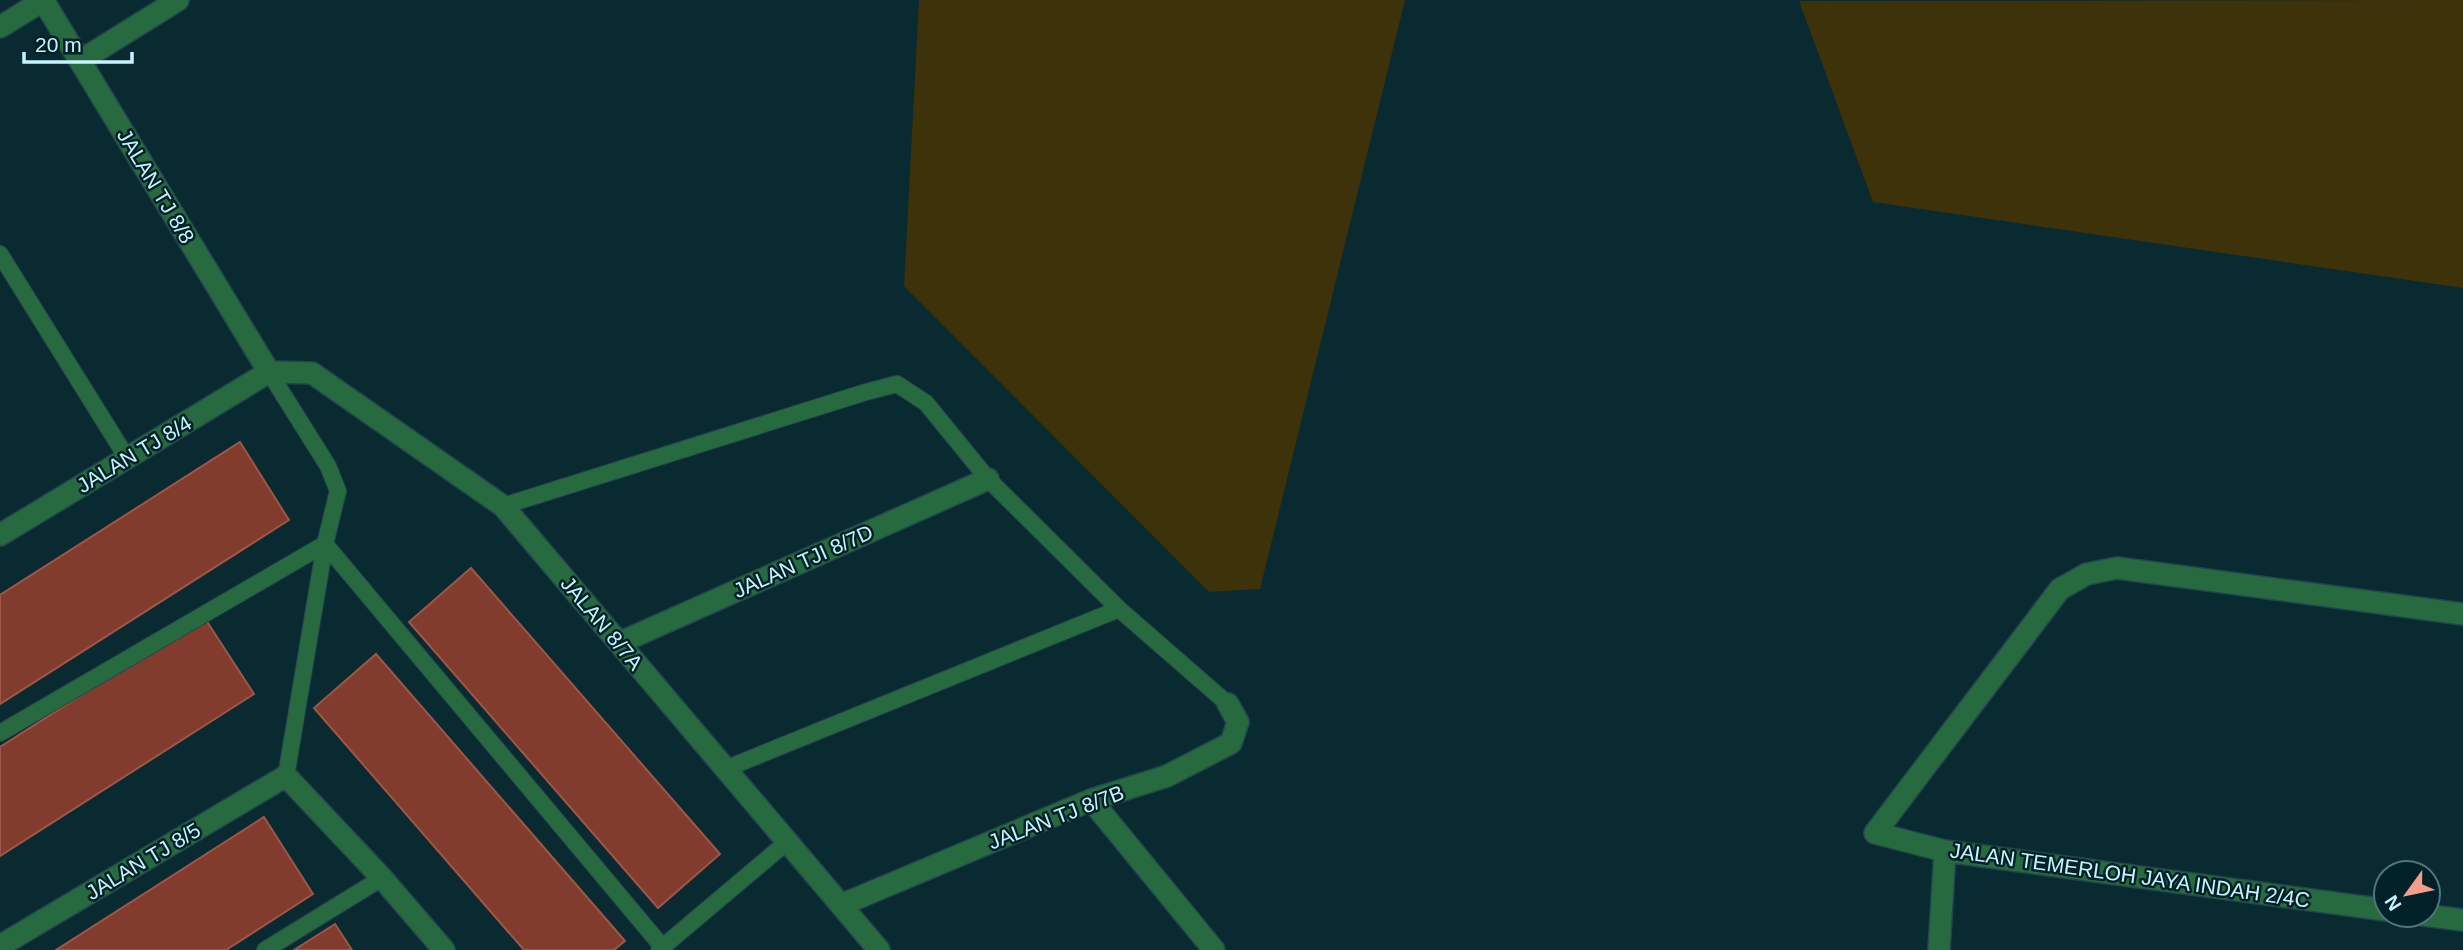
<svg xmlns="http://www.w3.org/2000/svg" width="2463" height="950" font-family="Helvetica,sans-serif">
	<rect width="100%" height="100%" fill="#092a31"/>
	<path fill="#3d3209" d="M919 0H1405L1260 589 1209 592 904 286Z
		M2463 0V288L1873 202 1799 1Z"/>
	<path fill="#813c2e" stroke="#9d5647" stroke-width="2" d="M240 442 289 520 0 704V595Z
		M471 568 720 854 658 908 409 622Z
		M204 617 254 694 0 856V747Z
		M376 654 625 941 614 950H524L314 708Z
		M264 817 313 894 226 950H56Z
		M335 924 352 950H294Z"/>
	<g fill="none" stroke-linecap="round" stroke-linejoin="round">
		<g stroke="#23464e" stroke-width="18">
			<path id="lane" d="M0 254 127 458
				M269 372 328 466 338 491 325 544 286 776
				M503 506 866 392 897 384 926 403 988 479 1119 609 1228 704
				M0 733 325 544 665 950
				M725 769 1119 609
				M265 950 382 878
				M659 950 787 842"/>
		</g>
		<g stroke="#23464e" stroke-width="24">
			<path id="street" d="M43 0 269 372
				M0 27 44 0
				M80 61 178 0
				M269 372 312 373 503 506 879 950
				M0 535 269 372
				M619 643 988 479
				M1091 800 1214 950
				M841 905 1091 800 1167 776 1231 743 1238 722 1228 704
				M2386 910 1945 851 1875 833 2060 589 2087 574 2117 568 2463 614
				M2423 915 2463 920
				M0 946 286 776 382 878 444 950
				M1939 950 1945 851"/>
		</g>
		<use href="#lane" stroke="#286a40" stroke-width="16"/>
		<use href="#street" stroke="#286a40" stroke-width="21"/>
	</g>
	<g text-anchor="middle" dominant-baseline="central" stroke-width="5" stroke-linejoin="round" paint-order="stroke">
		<g font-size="21" fill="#c6f4fe" stroke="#002127">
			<text transform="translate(156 186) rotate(59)">JALAN TJ 8/8</text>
			<text transform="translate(134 454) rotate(-31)">JALAN TJ 8/4</text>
			<text transform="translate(803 561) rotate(-24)">JALAN TJI 8/7D</text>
			<text transform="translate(602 623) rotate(50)">JALAN 8/7A</text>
			<text transform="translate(1056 817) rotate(-21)">JALAN TJ 8/7B</text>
			<text transform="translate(143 861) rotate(-31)">JALAN TJ 8/5</text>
			<text transform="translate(2130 875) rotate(8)">JALAN TEMERLOH JAYA INDAH 2/4C</text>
		</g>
	</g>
	<g transform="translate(2407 894) rotate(237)"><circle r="33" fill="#002127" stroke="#4f757d" stroke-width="2"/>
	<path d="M0-5L12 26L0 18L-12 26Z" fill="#f49d8b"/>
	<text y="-10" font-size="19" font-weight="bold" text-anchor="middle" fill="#c6f4fe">N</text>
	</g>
	<path d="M24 52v10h108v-10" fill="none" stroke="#c6f4fe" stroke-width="3.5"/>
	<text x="35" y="52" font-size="21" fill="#c6f4fe" stroke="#002127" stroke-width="5" paint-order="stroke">20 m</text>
</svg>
